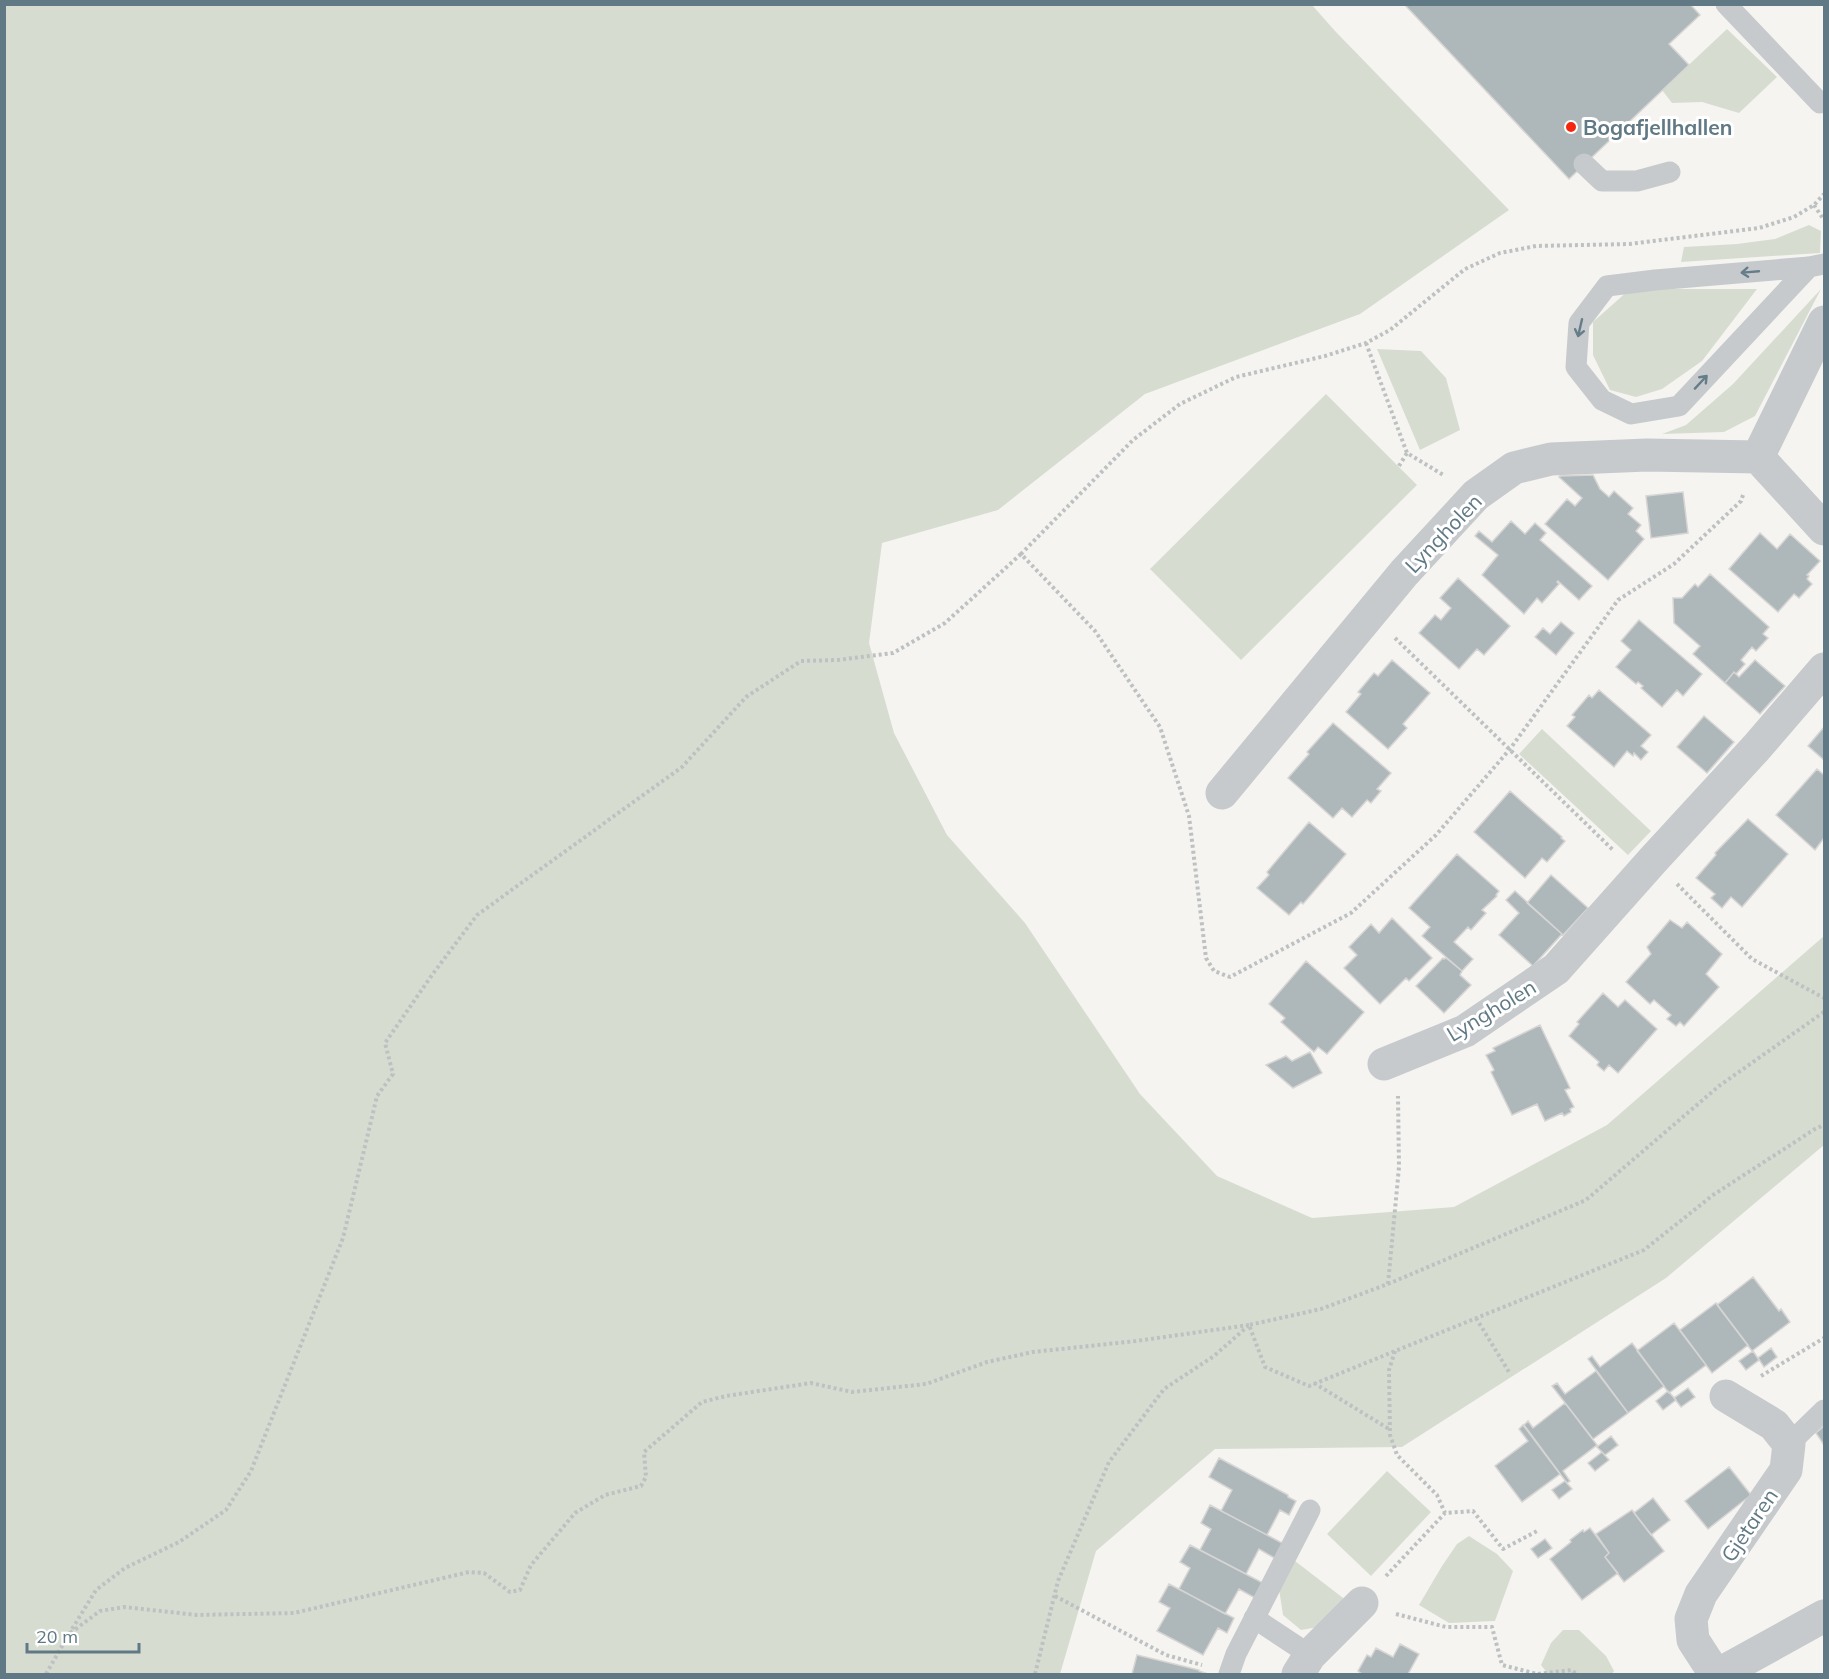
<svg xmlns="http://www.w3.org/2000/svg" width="1829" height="1679" font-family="Mulish,sans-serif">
	<rect width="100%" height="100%" fill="#f5f4f0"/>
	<path fill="#d6ddd0" d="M5 4 1312 5 1335 31 1509 210 1360 314 1145 394 998 510 882 543 869 643 894 733 947 835 1025 923 1140 1094 1217 1176 1312 1218 1454 1207 1607 1125 1824 936V1145L1666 1278 1402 1447 1215 1449 1096 1551 1060 1674H5Z
		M1727 29 1777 77 1739 113 1702 102 1672 103 1662 90Z
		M1809 225 1821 231 1820 253 1681 262 1684 247 1737 244 1775 239Z
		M1630 289H1757L1702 361 1662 389 1636 397 1610 390 1593 355V322Z
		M1821 289 1755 416 1724 432 1662 434 1686 425 1733 384Z
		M1377 349 1421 351 1446 378 1460 430 1420 450Z
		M1326 394 1417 485 1241 660 1150 569Z
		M1542 729 1651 831 1628 855 1519 754Z
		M1387 1471 1431 1512 1371 1576 1327 1534Z
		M1469 1536 1497 1554 1513 1571 1495 1621 1449 1623 1419 1605 1442 1566 1457 1544Z
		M1295 1561 1347 1601 1324 1626 1301 1630 1283 1615 1279 1589Z
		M1563 1630H1579L1606 1656 1614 1671 1612 1674H1548L1541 1665 1551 1643Z"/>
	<path fill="#aeb8bb" stroke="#d6d5d3" stroke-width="1.5" d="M1404 4H1690L1700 15 1669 44 1689 65 1569 179Z
		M1593 475 1600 489 1609 497 1614 491 1633 508 1628 514 1641 525 1636 531 1644 539 1608 580 1545 524 1567 499 1575 506 1582 498 1559 477 1560 476Z
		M1683 492 1688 533 1651 538 1646 496Z
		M1511 521 1525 534 1535 523 1546 533 1540 540 1592 586 1579 600 1558 581 1557 582 1559 584 1542 603 1537 598 1524 614 1482 575 1498 555 1475 536 1479 531 1492 542Z
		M1760 533 1777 549 1790 534 1820 561 1807 575 1809 576 1807 579 1812 584 1799 598 1794 594 1778 612 1729 569Z
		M1710 574 1769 627 1763 634 1768 638 1756 651 1752 647 1741 660 1745 664 1736 674 1734 672 1725 683 1693 654 1700 646 1674 623 1673 598H1682L1695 584 1698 587Z
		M1458 578 1510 626 1484 655 1477 649 1459 669 1419 633 1435 615 1441 620 1451 608 1440 598Z
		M1639 620 1702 674 1683 696 1677 690 1662 707 1641 688 1643 686 1638 682 1636 684 1616 667 1631 650 1621 641Z
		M1561 622 1574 633 1556 655 1535 637 1543 628 1550 634Z
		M1392 660 1430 693 1403 724 1407 728 1388 749 1346 712 1361 694 1358 692 1374 673 1378 676Z
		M1755 660 1785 686 1760 714 1725 683 1734 672 1739 677Z
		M1599 690 1651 735 1641 746 1648 752 1641 760 1634 753 1633 756 1627 751 1614 767 1567 726 1575 717 1572 715 1589 695 1592 698Z
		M1704 716 1734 742 1707 773 1677 747Z
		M1333 723 1391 773 1377 789 1381 791 1371 803 1367 800 1352 817 1342 808 1333 818 1288 778 1309 754 1307 752Z
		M1824 727V760L1808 746Z
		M1817 769 1824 775V838L1815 850 1776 815Z
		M1510 791 1562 837 1561 838 1565 841 1547 862 1542 858 1525 878 1474 832Z
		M1748 819 1788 854 1742 907 1731 897 1722 908 1711 898 1715 894 1696 878 1716 855 1715 853Z
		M1309 822 1346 854 1303 904 1301 902 1289 915 1257 888 1269 875 1267 872Z
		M1457 854 1499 891 1496 895 1497 896 1482 910 1486 913 1471 930 1468 927 1454 942 1473 959 1462 971 1422 936 1430 927 1409 908Z
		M1551 875 1588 908 1563 935 1527 903Z
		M1515 891 1562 934 1533 966 1499 935 1519 913 1506 900Z
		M1392 918 1432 958 1409 981 1406 978 1380 1004 1344 968 1357 955 1349 947 1371 924 1379 933Z
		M1670 920 1682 928 1687 922 1722 954 1706 974 1719 987 1684 1026 1680 1022 1676 1026 1667 1019 1671 1015 1654 1000 1650 1004 1626 982 1651 954 1647 947Z
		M1443 958 1444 959 1446 958 1462 971 1460 975 1471 985 1444 1013 1416 986Z
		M1306 961 1364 1012 1327 1054 1318 1047 1314 1052 1281 1022 1285 1018 1269 1004Z
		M1603 993 1618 1007 1625 1000 1657 1029 1618 1073 1609 1065 1604 1071 1597 1065 1599 1062 1569 1036 1579 1024 1577 1022Z
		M1540 1025 1570 1088 1565 1090 1574 1107 1570 1109 1571 1112 1564 1116 1562 1113 1545 1121 1537 1104 1512 1115 1491 1072 1494 1070 1486 1055 1495 1051 1493 1048Z
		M1310 1052 1322 1073 1293 1088 1266 1065 1286 1056 1292 1061Z
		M1753 1277 1779 1311 1781 1309 1790 1322 1752 1351 1717 1305Z
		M1716 1303 1748 1345 1712 1373 1680 1330Z
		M1674 1323 1706 1365 1669 1393 1637 1351Z
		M1632 1343 1664 1386 1628 1413 1588 1359 1592 1356 1600 1367Z
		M1771 1348 1777 1357 1764 1367 1758 1358Z
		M1753 1351 1759 1360 1746 1370 1739 1361Z
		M1596 1371 1628 1413 1593 1439 1552 1386 1557 1383 1565 1394Z
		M1688 1388 1695 1397 1681 1407 1674 1398Z
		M1668 1391 1676 1400 1663 1410 1656 1401Z
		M1565 1403 1597 1445 1563 1471 1570 1481 1567 1483 1524 1425 1528 1421 1533 1428Z
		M1523 1425 1560 1474 1522 1502 1495 1466 1528 1441 1519 1429Z
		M1824 1426V1445L1816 1433Z
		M1611 1436 1618 1445 1605 1455 1597 1447Z
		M1602 1452 1609 1460 1595 1471 1588 1463Z
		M1219 1458 1288 1495V1497L1296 1501 1289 1515 1280 1510 1267 1535 1221 1511 1232 1490 1209 1477Z
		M1729 1467 1751 1495 1708 1529 1685 1501Z
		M1565 1481 1572 1489 1559 1499 1552 1490Z
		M1653 1498 1670 1520 1651 1535 1634 1513Z
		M1210 1505 1284 1544 1276 1559 1259 1549 1246 1574 1200 1550 1211 1529 1201 1523Z
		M1632 1510 1664 1551 1624 1582 1605 1557 1609 1553 1596 1534Z
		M1590 1528 1609 1553 1605 1557 1618 1573 1582 1600 1550 1559 1571 1542 1570 1540 1583 1530 1584 1532Z
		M1545 1539 1552 1548 1538 1558 1531 1549Z
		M1190 1545 1263 1583 1255 1598 1239 1589 1225 1614 1179 1589 1190 1568 1180 1562Z
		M1169 1584 1234 1618 1227 1633 1218 1628 1203 1655 1157 1631 1170 1608 1159 1602Z
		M1400 1644 1419 1654 1408 1674H1362L1358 1671 1367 1655 1371 1657 1376 1648 1393 1657Z
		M1137 1655 1199 1670V1671L1208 1674H1132Z"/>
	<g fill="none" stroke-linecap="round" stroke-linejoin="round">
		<path stroke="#bec1c2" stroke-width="4" stroke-dasharray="3 3" stroke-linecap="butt" d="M1814 205 1824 220
			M1366 343 1407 453 1445 476
			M1399 466 1407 453
			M1743 495 1741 501 1674 564 1618 600 1510 749 1436 835 1351 913 1230 977 1214 971 1206 958 1189 816 1160 727 1095 631 1021 554 1133 440 1180 404 1236 377 1325 356 1366 343 1390 330 1465 269 1500 253 1536 246 1629 244 1759 228 1794 217 1814 205 1824 194
			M1395 638 1613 850
			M1677 884 1752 959 1824 998
			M1824 1012 1719 1086 1586 1200 1388 1284 1321 1309 1249 1325 1265 1367 1309 1386 1644 1250 1713 1195 1815 1129 1824 1125
			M1388 1284 1399 1167 1398 1096
			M1476 1318 1509 1372
			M1395 1351 1389 1370 1390 1435 1397 1455 1437 1495 1445 1513
			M1761 1376 1824 1338
			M1314 1383 1389 1429
			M1386 1576 1445 1513 1473 1511 1503 1549 1539 1530
			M1055 1596 1166 1655 1202 1665
			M1396 1614 1446 1627H1492L1502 1665 1537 1674 1572 1670 1576 1674
			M69 1634 96 1590 125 1568 179 1542 226 1510 251 1471 343 1238 377 1096 393 1074 385 1043 432 975 477 915 682 767 746 697 801 661 838 660 893 653 945 623 1021 554
			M46 1674 69 1634 100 1611 124 1607 197 1615 294 1613 469 1572 484 1573 510 1592 520 1590 531 1565 575 1513 605 1495 641 1486 646 1477 644 1452 702 1402 726 1396 811 1383 852 1392 926 1384 987 1362 1033 1352 1136 1341 1249 1325
			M1035 1674 1058 1581 1109 1462 1164 1389 1214 1356 1248 1326"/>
		<path stroke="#c6cacc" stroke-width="21" d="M1726 4 1820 103
			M1584 164 1602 181H1637L1670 172
			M1809 267 1679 406 1631 414 1602 400 1576 367 1579 323 1607 286 1655 280 1809 267 1824 264
			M1789 1444 1824 1410
			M1254 1618 1310 1655
			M1229 1674 1236 1654 1310 1510"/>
		<path stroke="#c6cacc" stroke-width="33" d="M1758 457 1824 322
			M1222 793 1404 573 1476 495 1514 468 1551 459 1647 455 1758 457 1824 529
			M1384 1064 1465 1031 1556 969 1653 860 1756 748 1824 669
			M1298 1674 1310 1655 1362 1603
			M1715 1674 1693 1640 1691 1619 1701 1594 1786 1470 1789 1444 1774 1425 1726 1396
			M1719 1674 1824 1616"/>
	</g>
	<defs><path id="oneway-shaft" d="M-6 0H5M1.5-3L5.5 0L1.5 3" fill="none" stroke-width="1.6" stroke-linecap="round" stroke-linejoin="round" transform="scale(1.5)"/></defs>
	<g stroke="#657d88">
		<use href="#oneway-shaft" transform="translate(1750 272) rotate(175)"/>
		<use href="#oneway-shaft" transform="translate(1580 328) rotate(103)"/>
		<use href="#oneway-shaft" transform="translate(1701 382) rotate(-47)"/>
	</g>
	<circle fill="#f5250f" stroke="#fff" stroke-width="2" cx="1571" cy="127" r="6"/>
	<g text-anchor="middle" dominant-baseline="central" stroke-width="6" stroke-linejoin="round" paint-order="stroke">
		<g font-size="21" font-weight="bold" fill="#607984" stroke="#fff" text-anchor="start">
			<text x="1583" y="127">Bogafjellhallen</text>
		</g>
		<g font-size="21" fill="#607984" stroke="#fff">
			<text transform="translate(1443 533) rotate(-46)">Lyngholen</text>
			<text transform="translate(1491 1010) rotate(-31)">Lyngholen</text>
			<text transform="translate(1749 1525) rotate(-56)">Gjetaren</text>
		</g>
	</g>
	<rect width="1829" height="1679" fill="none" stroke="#607984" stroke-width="12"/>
	<path d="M27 1643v9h112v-9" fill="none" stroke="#607984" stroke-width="3"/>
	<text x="36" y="1643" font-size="18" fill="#607984" stroke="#ffffff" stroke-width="4.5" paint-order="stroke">20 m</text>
</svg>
